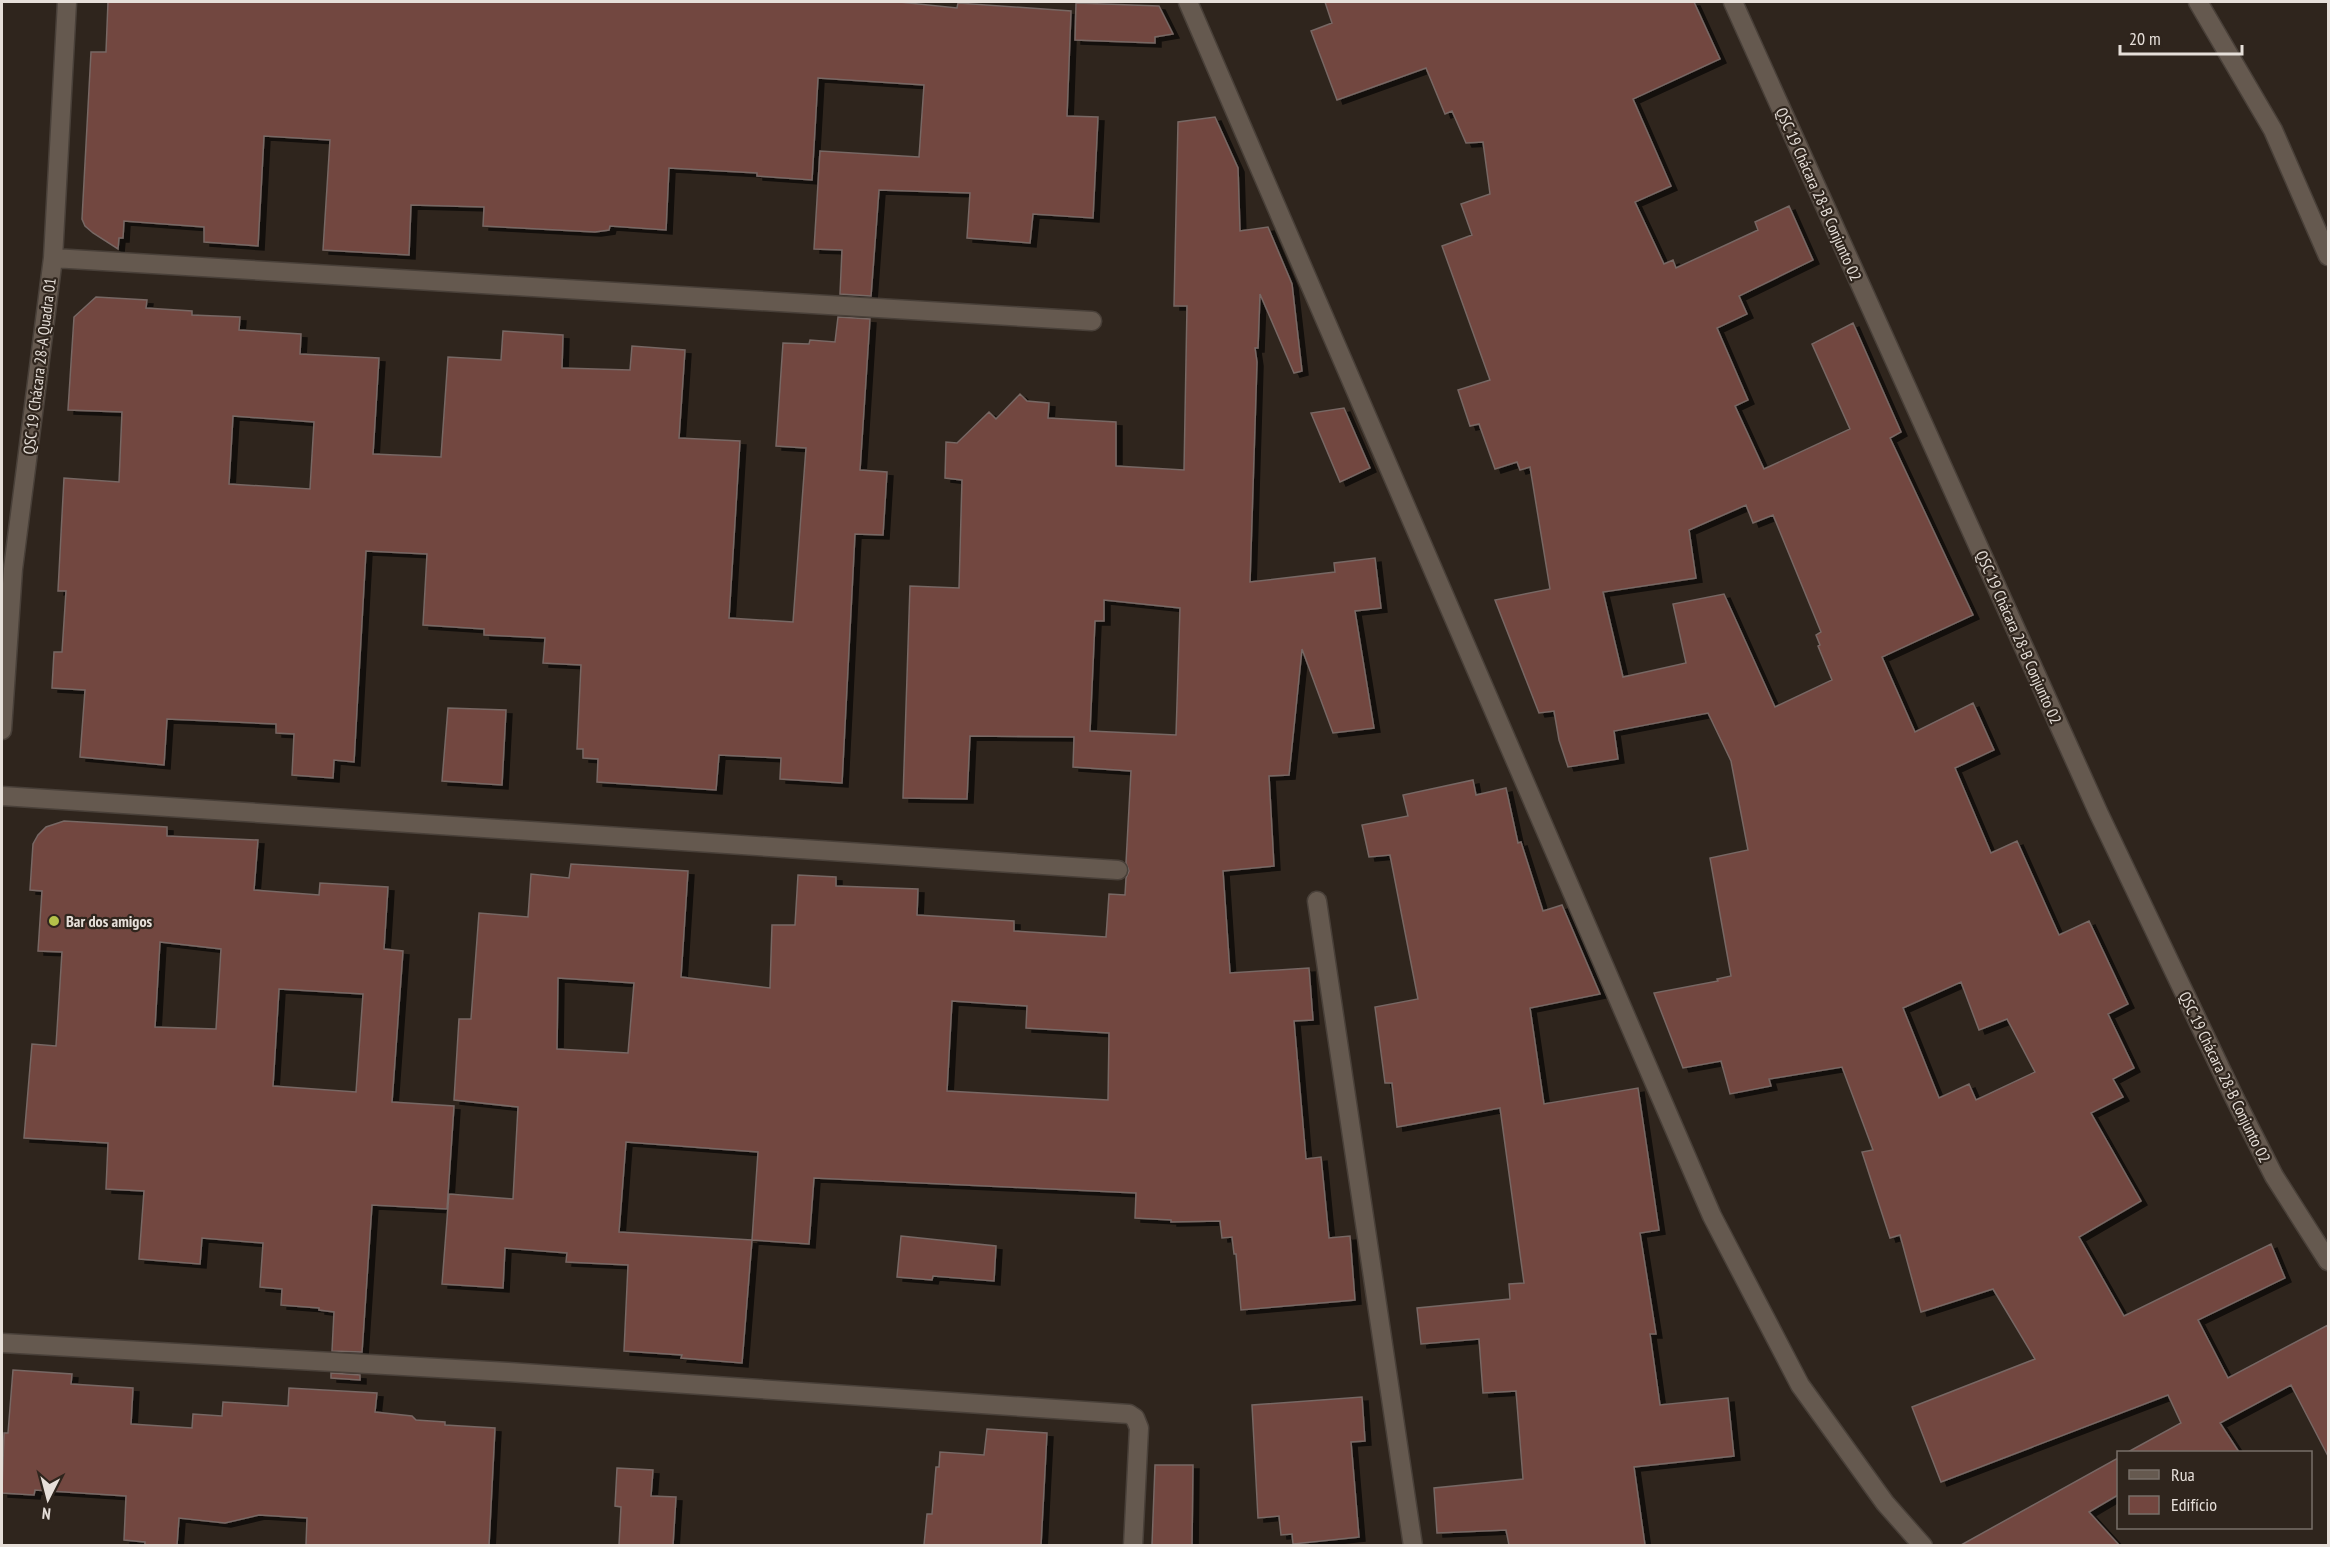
<svg xmlns="http://www.w3.org/2000/svg" width="2330" height="1547" font-family="'PT Sans Narrow',sans-serif">
	<defs>
		<filter id="shadow"><feDropShadow dx="6" dy="4" stdDeviation="0" flood-color="#0009"/></filter>
	</defs>
	<rect width="100%" height="100%" fill="#2f251d"/>
	<path fill="#72463f" stroke="#776764" stroke-width="1.5" fill-rule="evenodd" filter="url(#shadow)" d="M108 2H899L957 8 958 3 1071 11 1067 116 1098 117 1093 218 1033 214 1030 243 967 238 970 193 879 190 871 296 840 294 842 250 814 249 820 151 919 157 924 85 818 78 812 180 757 176V173L669 168 666 230 610 226 609 230 595 232 483 226 484 207 411 205 409 255 323 250 330 140 264 136 258 246 204 242V227L124 221 123 238H119L118 249 93 233 85 226 82 219 91 52H106Z
		M1325 2H1694L1720 59 1633 99 1671 186 1635 202 1664 264 1673 260 1676 268 1758 230 1755 222 1789 206 1813 260 1739 296 1747 314 1717 328 1748 400 1735 406 1764 469 1850 429 1812 344 1853 323 1901 432 1890 438 1973 615 1882 657 1915 732 1973 703 1994 750 1955 768 1991 853 2017 841 2059 935 2089 921 2128 1004 2108 1014 2134 1068 2113 1079 2123 1097 2091 1113 2141 1201 2079 1237 2124 1316 2271 1244 2285 1278 2198 1320 2228 1378 2328 1325V1456L2291 1385 2220 1423 2239 1452H2128L2181 1423 2168 1395 1941 1482 1912 1407 2035 1359 1993 1289 1921 1312 1900 1235 1890 1238 1862 1152 1873 1150 1842 1067 1769 1079 1771 1086 1730 1094 1721 1061 1683 1068 1654 993 1718 981 1717 979 1731 976 1710 858 1748 850 1731 761 1708 713 1614 731 1618 759 1568 767 1559 740 1554 711 1539 713 1495 600 1550 589 1530 467 1520 470 1517 462 1495 469 1479 424 1470 426 1458 390 1490 380 1442 246 1472 235 1461 204 1490 194 1483 142 1466 143 1452 111 1445 114 1426 68 1337 100 1311 31 1332 23ZM1746 505 1753 523 1773 515 1821 632 1816 635 1820 645 1818 646 1832 680 1775 707 1724 594 1673 604 1686 663 1623 677 1603 592 1696 578 1689 530ZM1961 982 1979 1030 2007 1019 2035 1072 1976 1100 1969 1084 1939 1098 1903 1008Z
		M1076 3 1159 6 1173 34 1155 37V43L1075 40Z
		M1215 117 1238 168 1240 231 1268 227 1292 284 1302 371 1294 373 1260 294 1258 348H1255L1257 362 1250 582 1335 572 1334 563 1375 558 1381 608 1355 611 1374 728 1333 733 1302 649 1289 775 1269 776 1274 866 1223 871 1230 973 1309 968 1313 1020 1294 1021 1306 1159 1321 1157 1329 1238 1350 1236 1355 1300 1241 1310 1236 1254H1234L1232 1237 1222 1238 1220 1221 1171 1222V1220L1135 1218 1136 1193 814 1178 809 1244 752 1240 742 1363 681 1358 682 1355 624 1351 628 1265 566 1262 567 1253 505 1248 503 1288 442 1284 449 1194 513 1199 518 1107 454 1100 459 1019H471L479 913 528 917 531 874 569 878 571 864 688 871 681 977 770 988 772 925H795L798 875 836 877V886L918 889 917 915 1014 921V931L1106 937 1109 894 1125 895 1126 878 1129 871 1126 863 1131 771 1073 767 1074 737 970 736 967 799 903 798 910 586 959 588 962 480 945 478 946 442 957 443 989 412 996 419 1020 394 1027 401 1049 403 1048 418 1116 422V466L1184 470 1187 306H1174L1178 122ZM1104 600 1180 608 1176 735 1090 731 1095 621H1104ZM558 978 634 983 628 1053 557 1049ZM952 1001 1027 1006 1026 1028 1109 1033 1108 1100 947 1091ZM626 1142 758 1152 752 1240 619 1232Z
		M96 297 147 300 146 308 192 311V315L240 317 239 330 301 334 300 354 379 358 373 454 441 457 448 357 501 360 503 331 563 335 562 368 630 370 632 346 685 350 679 438 740 441 729 618 793 622 806 448 776 446 783 343 809 344 810 340 835 342 838 317 870 319 860 470 887 472 883 535 855 534 842 783 780 779 781 758 719 755 716 790 597 782 598 759 583 758V749H577L581 665 543 663 545 638 484 635V629L423 625 427 554 366 551 354 762 334 760 333 778 292 775 294 734 276 733V724L167 719 164 765 80 757 85 690 52 688 54 652H62L66 591H58L64 478 119 482 122 412 68 410 74 317ZM233 416 314 422 310 489 229 484Z
		M1344 408 1370 468 1340 482 1311 413Z
		M448 708 506 710 502 785 442 781Z
		M1473 780 1476 795 1506 788 1518 843 1521 842 1543 911 1562 905 1600 994 1530 1008 1544 1104 1638 1088 1659 1230 1640 1233 1656 1334H1650L1660 1405 1728 1398 1734 1456 1634 1467 1645 1545H1509L1506 1530 1437 1533 1434 1488 1523 1479 1516 1391 1483 1393 1479 1339 1421 1344 1417 1308 1510 1299 1509 1284 1524 1283 1500 1108 1397 1127 1392 1083H1385L1375 1007 1418 999 1390 855 1369 857 1362 825 1408 816 1403 795Z
		M64 821 167 827V836L258 840 254 890 319 895 320 883 388 887 384 949 403 951 392 1102 454 1106 447 1209 372 1205 362 1352 332 1351 334 1312 319 1310V1308L281 1305 282 1289 260 1287 263 1243 202 1238 200 1264 139 1259 144 1191 106 1189 108 1143 24 1138 32 1044 56 1046 62 952 38 951 42 891 30 890 33 844 38 835 46 827ZM160 942 221 949 216 1029 155 1027ZM279 989 363 994 356 1092 273 1086Z
		M901 1236 996 1246 994 1281 933 1276 932 1280 897 1277Z
		M13 1370 72 1374 71 1384 133 1388 131 1424 192 1428 193 1414 222 1416 223 1402 288 1406 289 1388 377 1393 375 1412 412 1416 416 1420 445 1422V1425L495 1428 489 1545H306L307 1518 259 1515 225 1523 179 1518 177 1545H145V1542L124 1540 126 1496 35 1490 34 1495 2 1493 4 1433H8Z
		M331 1373 360 1375V1380L331 1378Z
		M1362 1397 1365 1441 1351 1442 1359 1537 1293 1544 1292 1534 1281 1535 1279 1516 1258 1518 1252 1405Z
		M987 1429 1047 1433 1041 1545H924L927 1514H932L936 1467H939L940 1452 984 1455Z
		M2118 1458V1495L2089 1512 2119 1545H1961Z
		M1155 1465H1193L1192 1545H1152Z
		M617 1468 653 1470 651 1496 676 1497 673 1545H619L621 1507 615 1506Z"/>
	<g fill="none" stroke-linecap="round" stroke-linejoin="round">
		<g stroke="#494039" stroke-width="21">
			<path id="minor" d="M1188 2 1712 1216 1800 1385 1885 1503 1923 1546
				M1733 2 2099 814 2235 1099 2274 1176 2328 1261
				M2198 2 2273 130 2328 256
				M53 258 1092 321
				M2 730 13 569 53 258 67 2
				M2 796 1118 870
				M1317 901 1413 1546
				M2 1343 508 1372 1129 1414 1135 1418 1139 1428 1133 1546"/>
		</g>
		<use href="#minor" stroke="#65594f" stroke-width="18"/>
	</g>
	<circle fill="#b4c24a" stroke="#2f251d" stroke-width="2" cx="54" cy="921" r="6"/>
	<g text-anchor="middle" dominant-baseline="central" stroke-width="4.5" stroke-linejoin="round" paint-order="stroke">
		<g font-size="16" fill="#e6dfd9" stroke="#2f251d">
			<text transform="translate(1819 194) rotate(66)">QSC 19 Chácara 28-B Conjunto 02</text>
			<text transform="translate(39 366) rotate(-83)">QSC 19 Chácara 28-A Quadra 01</text>
			<text transform="translate(2019 637) rotate(66)">QSC 19 Chácara 28-B Conjunto 02</text>
			<text transform="translate(2225 1077) rotate(64)">QSC 19 Chácara 28-B Conjunto 02</text>
		</g>
		<g font-size="16" font-weight="bold" fill="#e6dfd9" stroke="#2f251d" text-anchor="start">
			<text x="66" y="921">Bar dos amigos</text>
		</g>
	</g>
	<rect width="2330" height="1547" fill="none" stroke="#e6dfd9" stroke-width="6"/>
	<rect x="2117" y="1451" width="195" height="78" fill="#2f251d" stroke="#786f68" stroke-width="1.5"/>
	<rect x="2129" y="1470" width="30" height="9" fill="#65594f" stroke="#786f68" stroke-width="1.5"/>
	<text x="2171" y="1481" font-size="18" fill="#e6dfd9">Rua</text>
	<rect x="2129" y="1496" width="30" height="18" fill="#72463f" stroke="#786f68" stroke-width="1.5"/>
	<text x="2171" y="1511" font-size="18" fill="#e6dfd9">Edifício</text>
	<g transform="translate(48 1499) rotate(186)" stroke="#2f251d" stroke-width="4.5" paint-order="stroke">
	<path d="M0-4.5L10 22L0 15L-10 22Z" fill="#e6dfd9"/>
	<text y="-9" font-size="16" font-weight="bold" text-anchor="middle" fill="#e6dfd9">N</text>
	</g>
	<path d="M2120 45v9h122v-9" fill="none" stroke="#e6dfd9" stroke-width="3"/>
	<text x="2129" y="45" font-size="18" fill="#e6dfd9" stroke="#2f251d" stroke-width="4.5" paint-order="stroke">20 m</text>
</svg>
